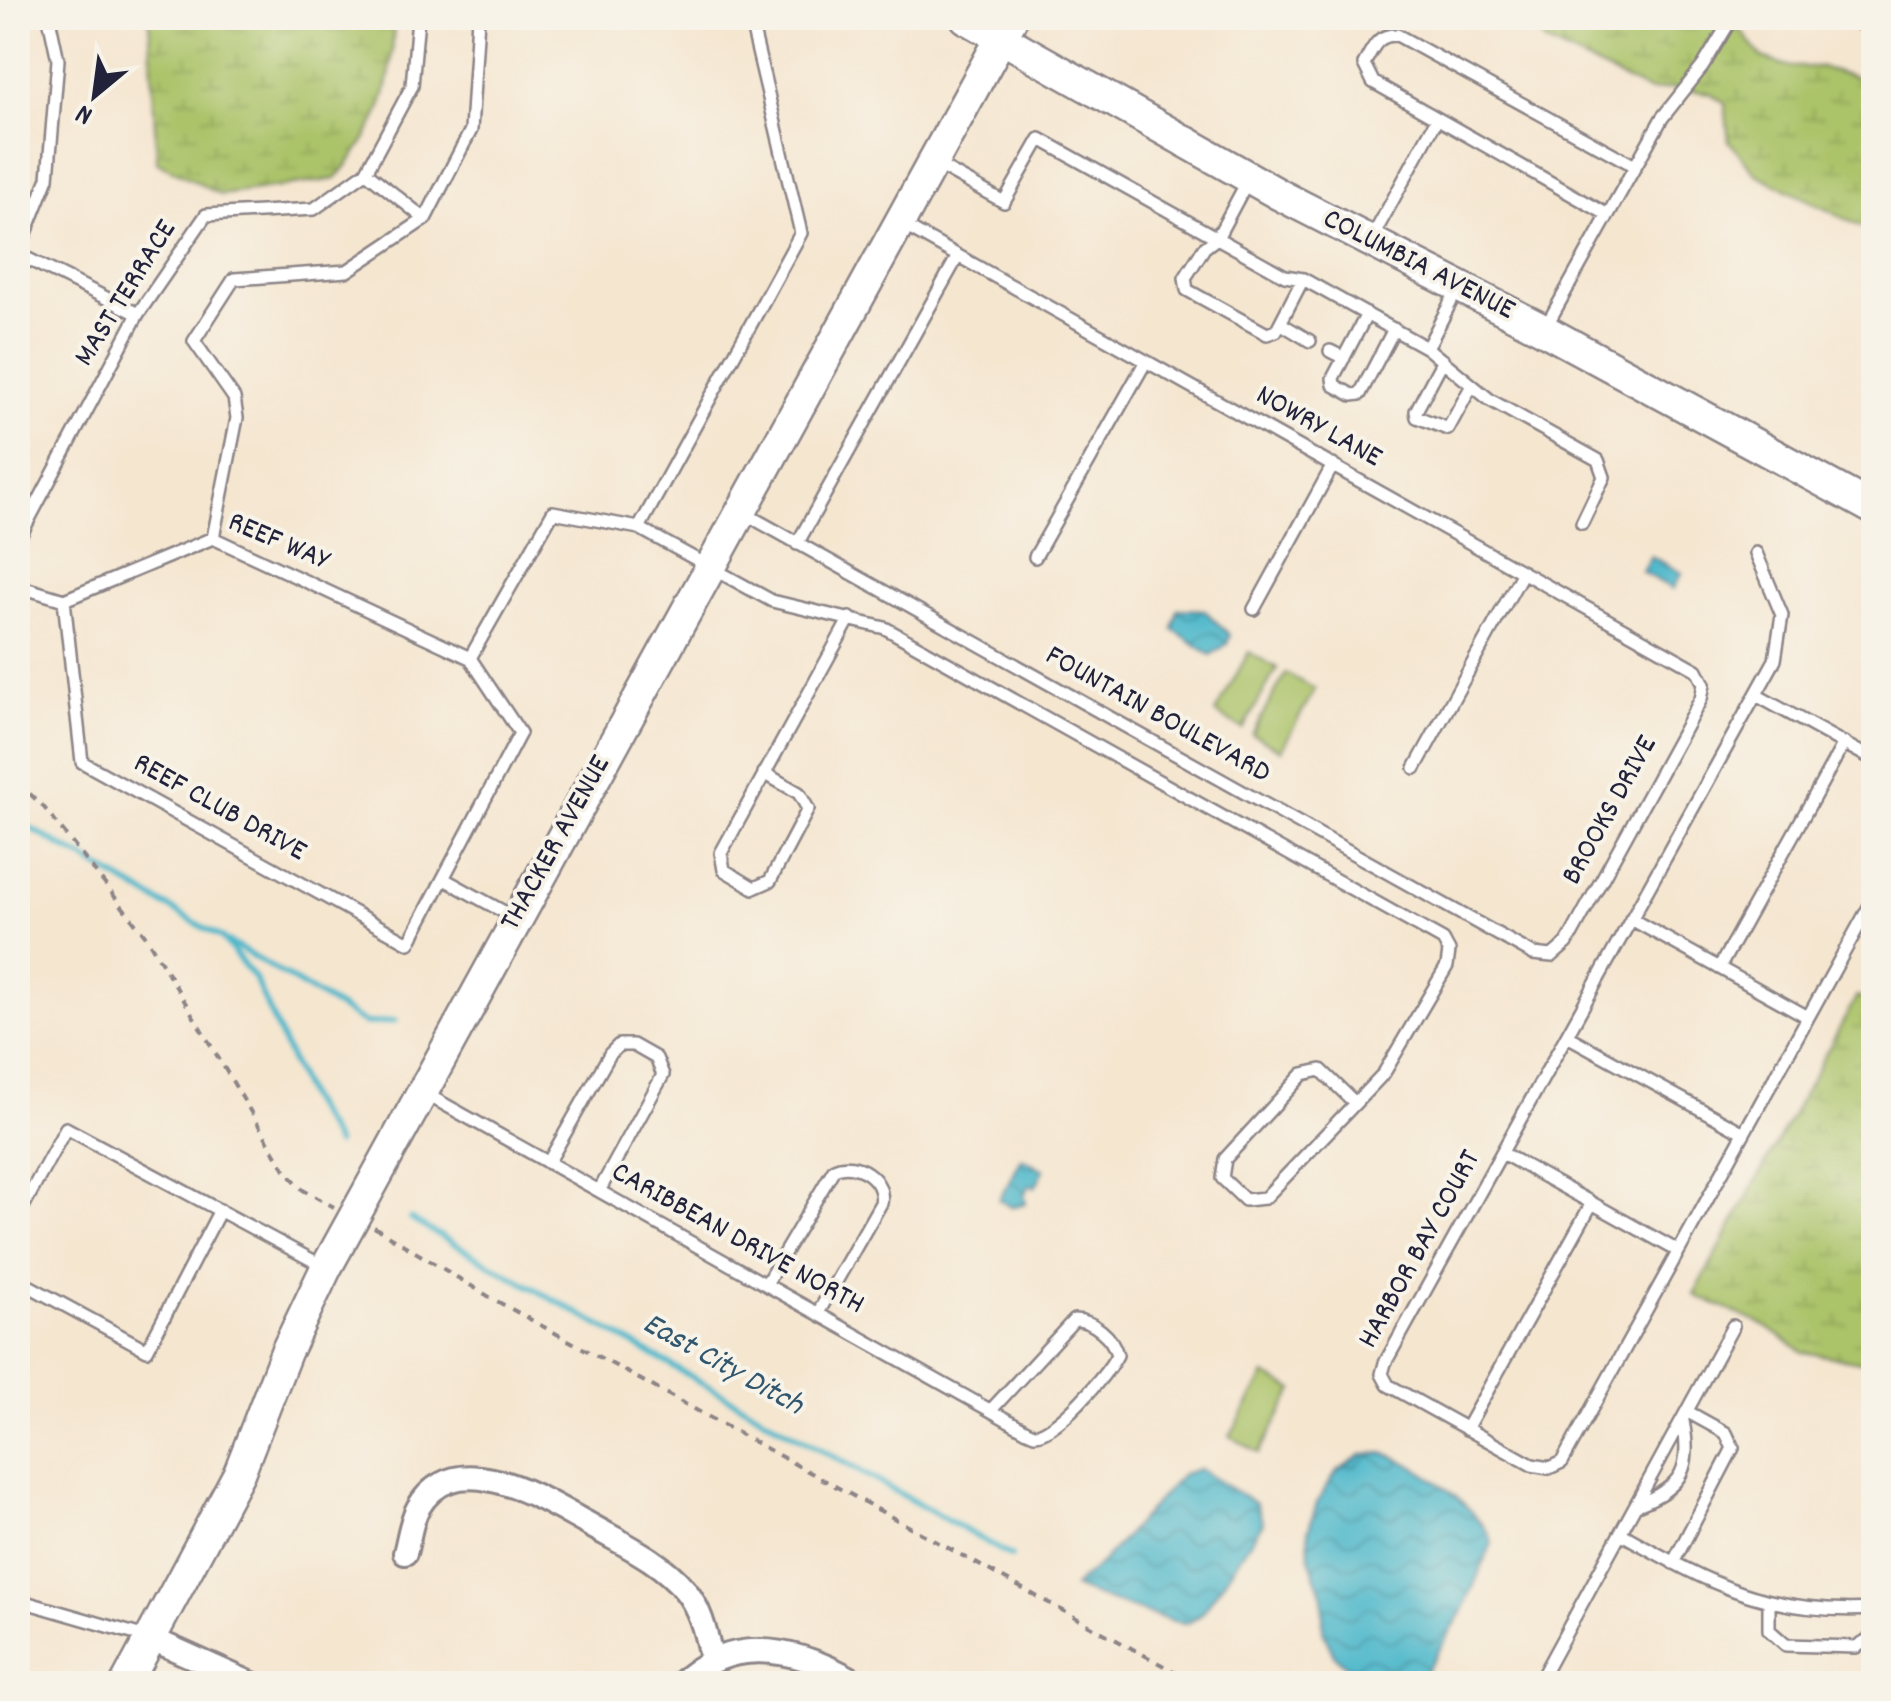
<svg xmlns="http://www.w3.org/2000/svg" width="1891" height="1701" font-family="Dekko,sans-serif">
	<defs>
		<pattern id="wetland-marsh" width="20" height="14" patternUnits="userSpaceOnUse" patternTransform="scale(2.5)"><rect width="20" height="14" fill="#abc369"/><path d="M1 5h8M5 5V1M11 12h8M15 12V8" fill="none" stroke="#93a75c"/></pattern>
		<pattern id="water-waves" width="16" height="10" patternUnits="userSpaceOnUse" patternTransform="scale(2.5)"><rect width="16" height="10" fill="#4eb8cb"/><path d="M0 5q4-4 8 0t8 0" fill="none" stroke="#4095a6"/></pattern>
	</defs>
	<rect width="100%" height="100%" fill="#f7f3e8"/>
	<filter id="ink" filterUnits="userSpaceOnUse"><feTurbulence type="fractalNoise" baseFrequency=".01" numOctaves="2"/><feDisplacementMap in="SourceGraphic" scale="20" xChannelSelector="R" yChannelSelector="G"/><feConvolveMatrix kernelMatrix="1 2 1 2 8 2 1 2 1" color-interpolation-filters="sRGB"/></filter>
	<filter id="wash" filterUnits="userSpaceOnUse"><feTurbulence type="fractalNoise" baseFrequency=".0048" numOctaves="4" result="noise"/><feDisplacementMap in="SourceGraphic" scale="40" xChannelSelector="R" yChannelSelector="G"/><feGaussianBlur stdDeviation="2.25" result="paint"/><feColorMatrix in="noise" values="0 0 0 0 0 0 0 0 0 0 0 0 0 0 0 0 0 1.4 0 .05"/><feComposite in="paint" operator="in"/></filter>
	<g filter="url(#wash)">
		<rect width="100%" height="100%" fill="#f5e6d0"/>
		<path fill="#abc369" stroke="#667252" stroke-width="2.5" d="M1249 652 1277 668 1243 729 1215 713Z
			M1286 673 1315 689 1281 750 1252 734Z
			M1265 1375 1294 1390 1259 1453 1230 1436Z"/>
		<path fill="url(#wetland-marsh)" stroke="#667252" stroke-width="2.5" d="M149 18H394C392 90 383 123 336 179L221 195 157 162Z
			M1528 18H1712L1739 27 1762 58 1791 67H1820L1870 81 1873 233 1756 174 1729 141 1725 104 1710 93 1676 88 1648 91 1545 42Z
			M1857 996 1874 1006 1873 1364 1803 1352 1764 1325 1694 1295Z"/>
		<path fill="url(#water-waves)" stroke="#386d83" stroke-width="2.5" d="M1651 556 1682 573 1673 589 1642 572Z
			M1178 609 1204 610 1230 635 1227 644 1211 655 1173 629Z
			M1022 1158 1044 1170 1035 1187 1030 1185 1024 1194 1026 1203 1011 1207 999 1200Z
			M1382 1453C1413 1459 1485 1512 1492 1543L1462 1613 1423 1676 1405 1683H1388L1346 1666 1334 1655 1323 1631V1596L1309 1558 1308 1531 1318 1500 1337 1471 1361 1455Z
			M1199 1469 1256 1504 1263 1523 1201 1615C1196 1618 1192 1622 1187 1623 1178 1625 1084 1593 1073 1587L1101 1563 1182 1474Z"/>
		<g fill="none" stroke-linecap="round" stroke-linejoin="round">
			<path stroke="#4eb8cb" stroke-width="6" d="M18 821 222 938 255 979 308 1099 336 1144
				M229 942 366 1024 395 1021
				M410 1219 1011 1556"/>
		</g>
	</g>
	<g filter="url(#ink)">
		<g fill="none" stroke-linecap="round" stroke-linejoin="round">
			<g stroke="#8c8486" stroke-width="16">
				<path id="service" d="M1852 18 1874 34
					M936 164 1004 202 1040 139 1285 276 1303 279 1427 348 1457 290
					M366 172 425 219
					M1249 178 1217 238 1204 248 1185 278 1187 290 1267 334 1276 331 1303 279
					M1608 215 1373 82 1364 64C1373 48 1377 34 1397 35L1635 166
					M1372 238 1437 119
					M18 253 48 178 58 60 49 18
					M18 254 138 314
					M1367 314 1333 378 1334 385 1352 395 1360 394 1394 329
					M1280 323 1310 341
					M1544 330 1662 118 1703 66 1732 18
					M1427 348 1490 400 1598 460 1604 477 1582 523
					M1330 351 1344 358
					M1443 360 1416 411 1417 417 1448 429 1471 387
					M742 512 1533 954 1552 956 1567 943 1701 699 1704 684 1697 670 903 225
					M639 528 772 601 885 628 1443 940 1449 951 1447 966 1384 1073 1265 1198 1245 1200 1222 1178 1225 1159 1303 1074 1321 1070 1355 1103
					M213 538 237 418 234 398 194 341 234 279 347 271 425 219 471 130 478 18
					M18 540 138 314 206 215 314 209 366 172 412 86 418 18
					M797 544 958 256
					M1756 553 1782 615 1775 660 1385 1363 1382 1374 1388 1385 1532 1465 1549 1468 1562 1462 1874 898
					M1035 557 1146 361
					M18 586 64 600
					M64 600 82 762 409 943 520 733 470 658 553 512 639 528 801 233 750 18
					M64 600 213 538 470 658
					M1254 609 1333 465
					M1756 695 1874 760
					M1415 768 1523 572
					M764 773 799 793 808 809 770 881 754 888 724 870 721 853 850 618
					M444 879 515 918
					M1631 919 1808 1017
					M1719 968 1844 743
					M1567 1036 1744 1133
					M426 1094 1027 1431 1034 1434C1054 1436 1108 1374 1117 1355 1113 1337 1093 1320 1074 1320L991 1410
					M1502 1153 1678 1251
					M548 1163 610 1054 619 1045H633L656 1058 663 1075 599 1191
					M18 1216 66 1128 323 1266
					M18 1280 147 1350 220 1210
					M766 1284 834 1169C856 1159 886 1179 881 1203L818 1313
					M1466 1429 1592 1203
					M1637 1505C1683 1487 1692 1468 1683 1421
					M1622 1534C1712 1585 1767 1615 1874 1609
					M1673 1563 1733 1448 1726 1433 1688 1412
					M18 1600 146 1637
					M1769 1603V1630L1786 1645 1856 1647 1874 1636
					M1538 1684 1733 1326"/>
			</g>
			<g stroke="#8c8486" stroke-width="28">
				<path id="minor" d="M405 1553C409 1539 411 1520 418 1508 457 1441 545 1501 590 1525 623 1544 660 1560 685 1590 702 1611 706 1636 712 1661
					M150 1638 252 1684
					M680 1684C734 1631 802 1650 860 1684"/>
			</g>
			<g stroke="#8c8486" stroke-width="35">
				<path id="tertiary" d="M966 18 1280 195 1544 330 1874 509
					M126 1684 239 1473 286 1352 326 1268 1012 18"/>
			</g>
			<path stroke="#8c8486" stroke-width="4" stroke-dasharray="8 8" stroke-linecap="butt" d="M18 783 42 805 145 935 286 1171 303 1190 334 1207
				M374 1227 493 1299 1197 1684"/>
			<use href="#service" stroke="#fff" stroke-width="11"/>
			<use href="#minor" stroke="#fff" stroke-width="22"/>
			<use href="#tertiary" stroke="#fff" stroke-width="30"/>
		</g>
	</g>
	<g text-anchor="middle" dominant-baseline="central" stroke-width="8" stroke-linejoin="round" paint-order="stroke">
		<g font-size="30" fill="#22223b" stroke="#f7f3e8">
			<text transform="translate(1418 266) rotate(27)">COLUMBIA AVENUE</text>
			<text transform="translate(127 294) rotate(-58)">MAST TERRACE</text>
			<text transform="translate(1318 428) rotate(29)">NOWRY LANE</text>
			<text transform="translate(278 543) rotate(23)">REEF WAY</text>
			<text transform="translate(1157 716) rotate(29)">FOUNTAIN BOULEVARD</text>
			<text transform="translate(219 809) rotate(29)">REEF CLUB DRIVE</text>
			<text transform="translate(1611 811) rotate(-61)">BROOKS DRIVE</text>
			<text transform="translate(557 844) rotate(-61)">THACKER AVENUE</text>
			<text transform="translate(737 1240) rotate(29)">CARIBBEAN DRIVE NORTH</text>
			<text transform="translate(1421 1250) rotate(-61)">HARBOR BAY COURT</text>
		</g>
		<g font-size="32" font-style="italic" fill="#31566d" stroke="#f7f3e8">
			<text transform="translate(722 1366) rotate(29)">East City Ditch</text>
		</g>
	</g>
	<rect width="1891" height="1701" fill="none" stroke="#f7f3e8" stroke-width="60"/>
	<g transform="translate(95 95) rotate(209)" stroke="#f7f3e8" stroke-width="8" paint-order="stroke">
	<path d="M0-8L18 38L0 25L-18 38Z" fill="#22223b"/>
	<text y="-15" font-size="28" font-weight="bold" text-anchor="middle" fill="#22223b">N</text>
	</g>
</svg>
